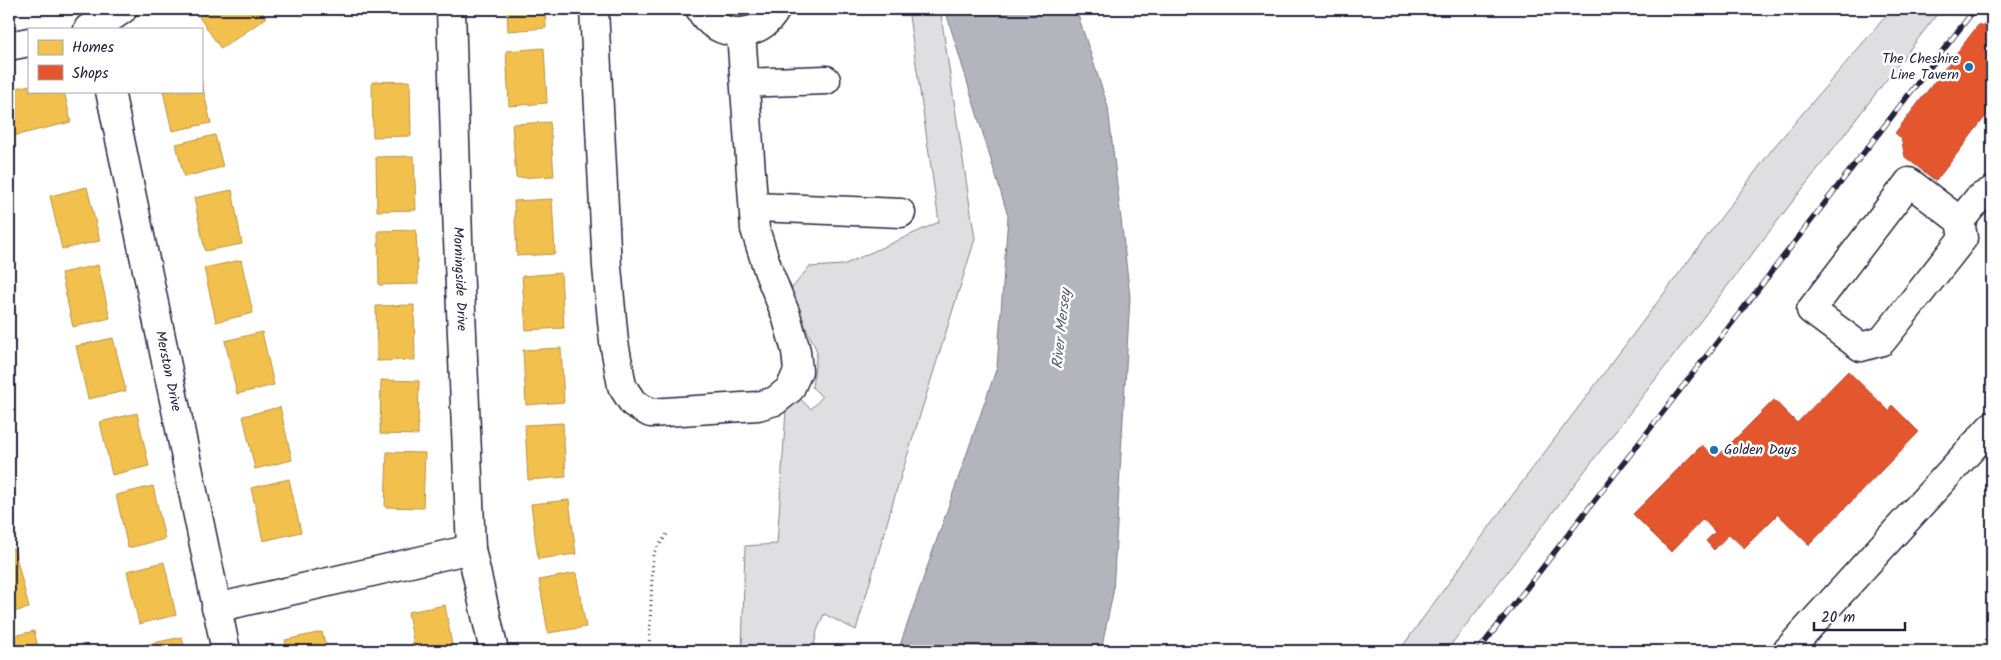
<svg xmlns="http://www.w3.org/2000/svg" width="2001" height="660" font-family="Kalam,sans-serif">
	<rect width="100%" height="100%" fill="#fff"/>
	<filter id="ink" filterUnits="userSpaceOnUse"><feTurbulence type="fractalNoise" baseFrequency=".02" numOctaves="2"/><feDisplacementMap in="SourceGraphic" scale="10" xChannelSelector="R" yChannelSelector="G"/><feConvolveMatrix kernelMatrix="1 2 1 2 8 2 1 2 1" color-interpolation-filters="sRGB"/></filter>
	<g filter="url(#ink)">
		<path fill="#dfdfe2" stroke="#80808e" d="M908 9H940L975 239 896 492 856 630 824 614 817 631 813 651H742L745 546 777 544 786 411 798 397 811 409 822 397 812 387 817 351 789 292 809 267 843 265 939 222Z
			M1892 9H1941L1446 651H1399L1514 493 1774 147Z"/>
		<path fill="#b4b4bc" stroke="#7a7a88" d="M945 9H1076L1108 107 1130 297 1113 593 1101 651H898L997 367 1008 216Z"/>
		<path fill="#f2c14e" stroke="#b49148" d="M211 9H260L266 18 221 49 199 17Z
			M507 9H545L546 28 508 31Z
			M544 48 547 103 509 106 506 51Z
			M201 80 211 123 172 131 163 91H201Z
			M410 81 411 136 373 137 372 82Z
			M29 85V91H64L71 122 9 137V90Z
			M550 122 554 176 516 178 512 124Z
			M215 135 223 167 184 177 176 144Z
			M414 156 416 210 377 211 376 157Z
			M87 187 100 241 62 249 50 196Z
			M232 190 242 244 205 251 194 198Z
			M552 199 555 254 517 256 514 201Z
			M416 230 418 284 379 285 378 231Z
			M241 260 253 313 216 322 204 268Z
			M98 265 110 318 73 327 61 273Z
			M561 273 564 328 526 330 522 276Z
			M414 305 415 360 377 361 376 306Z
			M262 332 274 385 237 394 225 341Z
			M113 338 126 391 88 399 76 346Z
			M561 348 564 402 526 405 523 350Z
			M381 380 419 381 418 435 380 434Z
			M280 407 292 460 255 469 243 416Z
			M137 413 149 466 112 475 100 422Z
			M563 423 566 477 528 480 525 425Z
			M387 452 425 453 423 508 385 507Z
			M289 479 301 532 263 541 251 488Z
			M153 486 165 539 128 548 116 495Z
			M569 500 576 554 538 559 531 504Z
			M14 548 29 608 9 613V549Z
			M164 562 176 615 139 624 127 571Z
			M576 573 586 627 548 633 539 580Z
			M445 605 453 651H415L408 612Z
			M34 631 39 651H9V637Z
			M322 632 327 651H288L285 640Z
			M182 637 185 651H146L144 645Z
			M591 646 592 651H560Z"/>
		<path fill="#e4572e" stroke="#aa4732" d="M1992 13V108L1936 181 1905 157 1901 138 1895 133 1979 24 1982 26Z
			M1848 371 1890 412 1892 405 1919 432 1809 545 1778 514 1744 548 1729 534 1714 550 1706 541 1715 532 1703 519 1671 552 1633 514 1702 445 1716 458 1774 400 1797 423Z"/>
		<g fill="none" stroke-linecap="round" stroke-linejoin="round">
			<g stroke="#22223b" stroke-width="31">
				<g id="minor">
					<path id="s1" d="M451 9 458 239 471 549 494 651"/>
					<path d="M594 9 607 267 614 342 622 386 633 403 650 413 758 406 775 401 790 389 798 371 796 351 786 315 769 273 755 229 741 32"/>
					<path d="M700 9C715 39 761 40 776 9"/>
					<path d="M88 29 97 27 123 9"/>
					<path d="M9 46 29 42"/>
					<path d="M745 83 826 80"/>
					<path id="s2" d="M110 91 226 651"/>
					<path d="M1909 182 1960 221 1963 238 1882 341 1861 347 1811 310Z"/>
					<path d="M754 207 901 213"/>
					<path d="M1960 221 1978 199 1992 191"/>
					<path d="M216 608 471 549"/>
					<path d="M1787 651 1992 426"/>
				</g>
			</g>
			<path stroke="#22223b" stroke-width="3" stroke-dasharray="1 4" stroke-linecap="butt" d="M649 651 653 554 667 534"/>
			<use href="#minor" stroke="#fff" stroke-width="28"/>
			<g stroke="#22223b" stroke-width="5.5">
				<path id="rail" d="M1478 651 1975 9"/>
			</g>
			<use href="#rail" stroke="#fff" stroke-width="4" stroke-dasharray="11" stroke-linecap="butt"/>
		</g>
	</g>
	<g fill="#1f6fb2" stroke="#fff" stroke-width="2">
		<circle cx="1969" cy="67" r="5"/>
		<circle cx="1714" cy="450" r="5"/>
	</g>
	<g text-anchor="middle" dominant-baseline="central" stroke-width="5" stroke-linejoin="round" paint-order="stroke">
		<g font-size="14" fill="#22223b" stroke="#fff" text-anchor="end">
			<text x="1959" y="59">The Cheshire<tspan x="1959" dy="16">Line Tavern</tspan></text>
			<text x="1724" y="450" text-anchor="start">Golden Days</text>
		</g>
		<g font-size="14" fill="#22223b" stroke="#fff">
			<text stroke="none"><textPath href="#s1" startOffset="270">Morningside Drive</textPath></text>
			<text stroke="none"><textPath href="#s2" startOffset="286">Merston Drive</textPath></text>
		</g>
		<g font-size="15" font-style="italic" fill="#5c5c6f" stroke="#fff">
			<text transform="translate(1062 329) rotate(-84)">River Mersey</text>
		</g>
	</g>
	<rect width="2001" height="660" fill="none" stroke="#fff" stroke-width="30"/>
	<rect x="15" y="15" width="1971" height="630" fill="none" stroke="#22223b" stroke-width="2" filter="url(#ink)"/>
	<rect x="28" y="28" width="175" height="65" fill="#ffffff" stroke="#a7a7b1"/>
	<rect x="38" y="40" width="25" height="15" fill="#f2c14e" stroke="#a7a7b1"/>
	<text x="72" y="52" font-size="15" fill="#22223b">Homes</text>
	<rect x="38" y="65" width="25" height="15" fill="#e4572e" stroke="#a7a7b1"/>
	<text x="72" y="78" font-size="15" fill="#22223b">Shops</text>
	<path d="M1814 622v8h91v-8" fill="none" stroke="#22223b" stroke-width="2.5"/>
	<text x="1821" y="622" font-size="15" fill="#22223b" stroke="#ffffff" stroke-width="4" paint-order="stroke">20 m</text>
</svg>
